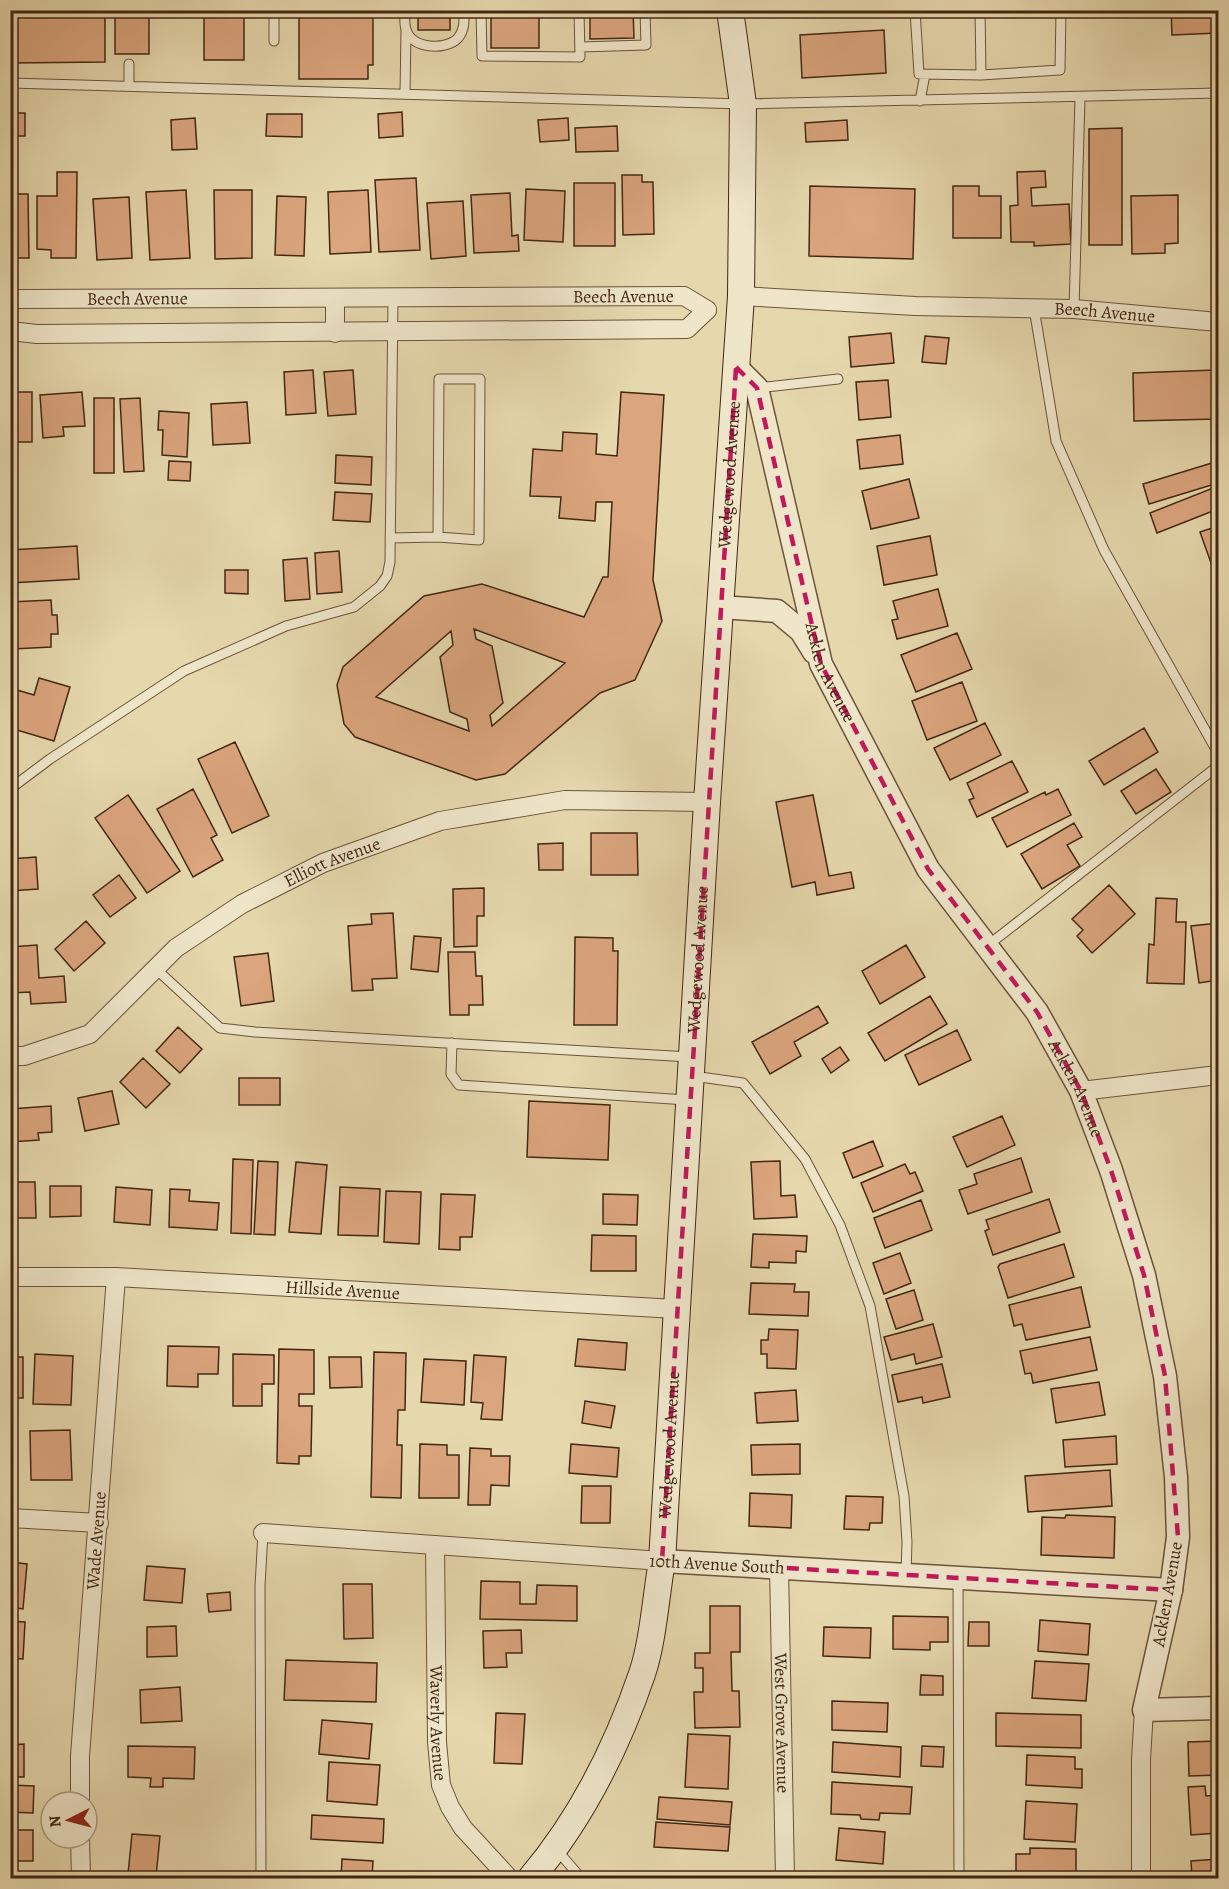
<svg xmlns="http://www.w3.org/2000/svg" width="1229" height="1889" font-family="Alegreya,serif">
	<rect width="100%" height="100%" fill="#e6d8ad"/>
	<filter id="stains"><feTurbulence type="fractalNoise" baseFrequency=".00333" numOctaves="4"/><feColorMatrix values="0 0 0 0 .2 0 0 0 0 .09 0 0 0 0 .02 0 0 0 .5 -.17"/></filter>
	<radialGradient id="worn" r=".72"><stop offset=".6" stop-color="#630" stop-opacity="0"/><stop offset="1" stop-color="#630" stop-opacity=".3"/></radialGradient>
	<path fill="#dba57e" stroke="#432713" stroke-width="1.5" fill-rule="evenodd" d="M10 10H105V62L10 63Z
		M115 10H149V54H115Z
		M204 10H244V60H204Z
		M299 10H373V65H368V79H299Z
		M418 10H450V30H418Z
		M491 10H539V48H491Z
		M590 10H633L634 38 590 39Z
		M1171 10H1218V33L1172 35Z
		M884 30 886 73 802 78 800 35Z
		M402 112 403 136 379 138 378 114Z
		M10 113H25V136H10Z
		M267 114H302V137L266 136Z
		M195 118 197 149 172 150 171 120Z
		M568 118 569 140 540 142 538 120Z
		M847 120 848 140 806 142 805 123Z
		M617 126 618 151 576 152 575 128Z
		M1122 128V245H1089V129Z
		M1045 171 1046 187 1031 188 1032 206 1069 204 1071 244 1034 246V242H1011L1010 206 1018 205 1017 172Z
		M57 172H77L76 258H51V250L37 249V196H57Z
		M622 175H642V182H653L654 234 623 235Z
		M416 178 420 250 379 252 375 180Z
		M574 183H615V246H574Z
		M10 185H16V194H28L29 258H10Z
		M810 186 915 189 913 259 809 256Z
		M953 186H979V196H1001V238H953Z
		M526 189 565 191 563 242 524 240Z
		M186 190 190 258 150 260 146 192Z
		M214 190H252V258L215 259Z
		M368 190 371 252 330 254 328 192Z
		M510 193 512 236 518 235 519 251 474 253 471 195Z
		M1178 195V243L1165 244V253L1132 254 1131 196Z
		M277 196 306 197 304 256 275 255Z
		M129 197 132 258 97 260 93 199Z
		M463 201 466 256 431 259 427 203Z
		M891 333 894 363 851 367 849 337Z
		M925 336 949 338 946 364 922 362Z
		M313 370 316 413 286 415 284 372Z
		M353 370 356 414 328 416 324 372Z
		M1215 370 1216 419 1134 421 1133 373Z
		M888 380 891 417 859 420 856 382Z
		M10 392H32V442H10Z
		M82 392 85 426 63 427 64 436 43 438 40 395Z
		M621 392 664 395 653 580 662 621 635 680 600 693 505 774 476 780 355 737 344 724 337 685 343 667 424 596 482 584 584 617 603 577H608L612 502H596L595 521 559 518 561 497 530 496 533 449 562 451 563 432 597 434 596 454 617 456ZM474 629 565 663 492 726 490 715 503 703 492 646 476 639ZM451 631 453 645 440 657 450 712 467 719 469 731 376 697Z
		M94 398H114V473H94Z
		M140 398 144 471 124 472 120 399Z
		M247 402 250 443 213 445 211 404Z
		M159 411 189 413 187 457 162 455 163 430H158Z
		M900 435 903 464 860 469 857 440Z
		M336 455 372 457 371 485 335 483Z
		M169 461 191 462 190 481 168 480Z
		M1212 463 1218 483 1149 504 1143 484Z
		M909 479 919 518 871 529 862 491Z
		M1218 486V509L1157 533 1150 513Z
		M335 492 372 494 370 522 333 520Z
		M1218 526V573L1215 574 1200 532Z
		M930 536 937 575 884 585 877 546Z
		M77 546 79 579 10 583V550Z
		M339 551 342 592 317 594 315 553Z
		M307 558 310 599 285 601 283 560Z
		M225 570H248V594L225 593Z
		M938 589 948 626 897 639 892 620 898 619 893 601Z
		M51 600 52 615H57L58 634H51V647L13 649 10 602Z
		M957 633 972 669 916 692 901 655Z
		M39 678 70 687 54 741 10 728V711L17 690 34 695Z
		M962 682 977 721 927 740 912 701Z
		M985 723 1001 755 950 780 934 748Z
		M1144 728 1158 752 1104 785 1089 761Z
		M235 742 269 816 232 833 198 759Z
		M1012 761 1028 792 977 817 969 800 974 798 967 783Z
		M1156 769 1171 792 1136 814 1121 791Z
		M193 789 217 835 211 838 223 860 193 877 157 809Z
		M1058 789 1071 815 1007 847 992 818 1045 792 1046 795Z
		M128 795 180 871 147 893 95 818Z
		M813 795 829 876 851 872 854 888 817 895 815 882 792 887 776 802Z
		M1074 823 1082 837 1067 845 1080 866 1042 889 1021 854Z
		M591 833H637L638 875H591Z
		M563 843V870H539L538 844Z
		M36 857 38 889 10 891V859Z
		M119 875 136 898 110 917 93 895Z
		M1109 885 1135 914 1092 953 1077 936 1083 930 1072 919Z
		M484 888V916H477V946L454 947 453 889Z
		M1156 898 1177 899 1176 922H1186L1184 984 1147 983 1149 944 1154 945Z
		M393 913 397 978 372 979 373 990 352 991 348 926 372 924 371 914Z
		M86 921 105 943 74 971 55 949Z
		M1218 923V980L1199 983 1191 926Z
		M414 936 441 938 438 972 411 969Z
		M575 937 613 938V951H618L617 1025H574Z
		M37 945 39 978 64 976 66 1002 31 1004 30 992 10 993V947Z
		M906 945 925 977 880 1004 862 971Z
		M448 952H475L476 976H482L483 1005H469V1015H450Z
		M268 953 274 1001 241 1006 234 957Z
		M930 996 947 1024 885 1061 868 1033Z
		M818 1006 828 1023 794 1042 801 1056 770 1074 752 1042Z
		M178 1027 202 1049 180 1073 156 1051Z
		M957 1030 971 1060 919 1085 905 1055Z
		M840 1047 849 1060 831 1073 822 1059Z
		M143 1058 170 1084 146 1108 120 1082Z
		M239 1078H280V1105H239Z
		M112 1091 119 1124 85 1131 78 1098Z
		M529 1101 610 1105 608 1160 527 1157Z
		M51 1106 52 1132 38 1133 39 1140 10 1142V1109Z
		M1002 1116 1015 1145 967 1167 953 1137Z
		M873 1141 883 1166 853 1178 843 1153Z
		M1021 1158 1032 1192 968 1214 959 1190 977 1184 974 1174Z
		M233 1159 253 1160 251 1234 231 1233Z
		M258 1161 278 1162 275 1235 254 1234Z
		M780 1161 781 1196 795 1195 797 1217 754 1219 751 1162Z
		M296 1162 327 1165 321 1234 289 1232Z
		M905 1164 910 1174 915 1172 923 1191 873 1212 861 1183Z
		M10 1182H35L36 1218H10Z
		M50 1186H81V1216L50 1217Z
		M116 1187 152 1190 150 1225 114 1222Z
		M340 1187 380 1189 378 1236 338 1235Z
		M170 1189 190 1190 189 1201 219 1203 217 1230 169 1227Z
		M386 1191 421 1192 419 1244 384 1242Z
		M441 1194 475 1195 472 1237H460V1250L439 1249Z
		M603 1194 638 1195 637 1225 603 1224Z
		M1049 1199 1060 1232 993 1255 985 1231 989 1229 986 1220Z
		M921 1200 932 1230 885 1248 874 1218Z
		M753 1234 807 1236 806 1252 796 1251V1263L769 1262V1268L751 1267Z
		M592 1235 636 1236V1271H591Z
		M1064 1244 1074 1277 1008 1298 998 1267 1000 1264Z
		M900 1253 911 1283 884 1294 873 1263Z
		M751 1283 795 1284 794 1292H809L808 1316 749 1314Z
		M1081 1287 1090 1327 1026 1340 1022 1324 1014 1326 1009 1305Z
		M914 1290 923 1320 896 1329 886 1299Z
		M933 1324 942 1357 916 1364 914 1354 891 1360 884 1337Z
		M769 1329 798 1330 796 1369 767 1368V1354H761V1340H768Z
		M1090 1337 1097 1370 1033 1383 1031 1373 1025 1374 1020 1351Z
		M578 1339 627 1343 625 1370 575 1366Z
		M168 1346 219 1347 218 1374H198V1387L167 1386Z
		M279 1349 314 1350V1394H299V1406H312L311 1456H299V1464L277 1463Z
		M374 1352 406 1353 405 1410H398L397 1445H402L401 1498 371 1497Z
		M35 1354 73 1356 71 1405 33 1404Z
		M233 1354 274 1355V1384H262V1406H233Z
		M474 1355 506 1357 502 1420 481 1419 483 1403 471 1402Z
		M10 1357H23V1398H10Z
		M329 1357H361L362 1387 330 1388Z
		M424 1359 466 1361 464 1405 421 1402Z
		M942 1364 950 1397 923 1403 922 1397 898 1402 892 1375Z
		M1099 1382 1105 1415 1056 1423 1051 1389Z
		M796 1390 798 1421 757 1423 755 1393Z
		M585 1401 615 1406 611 1428 582 1423Z
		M10 1427H15V1468H10Z
		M70 1430 72 1480H31L30 1431Z
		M1116 1436 1117 1464 1065 1467 1063 1440Z
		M420 1444 447 1445V1455H459V1498H419Z
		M571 1444 619 1448 617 1477 569 1473Z
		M800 1444V1474L752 1475 751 1445Z
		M470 1448 491 1449V1456H510L509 1486 491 1485 490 1505H468Z
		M1110 1470 1112 1506 1028 1512 1025 1476Z
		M582 1486H611L610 1523H581Z
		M750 1493 792 1495 791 1528 749 1526Z
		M846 1496 883 1497 882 1523H870L869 1530 844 1529Z
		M1066 1515 1115 1517 1114 1558 1041 1555 1042 1517 1065 1518Z
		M10 1562 27 1564 23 1609 10 1607Z
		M147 1566 185 1569 182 1603 144 1600Z
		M481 1581 520 1582V1604H536L537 1585 577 1586V1621L480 1619Z
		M343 1584H372L373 1638 344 1639Z
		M230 1592 231 1610 209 1612 207 1594Z
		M710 1606H740V1652H731L732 1691H739L740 1727 695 1728 694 1692H703V1668H695V1653H710Z
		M893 1616 948 1617V1642H930V1650L893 1649Z
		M1040 1620 1090 1624 1088 1655 1038 1651Z
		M10 1621 25 1622 23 1659 10 1658Z
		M969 1622H989V1646H968Z
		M176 1626 177 1656 147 1657V1627Z
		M824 1627 871 1628 870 1658 823 1656Z
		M521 1630 522 1653H506L507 1667 484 1668 483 1631Z
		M286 1660 377 1663 376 1702 284 1700Z
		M1035 1661 1089 1664 1086 1701 1032 1698Z
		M921 1675 943 1676V1695H920Z
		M10 1678H15V1736H10Z
		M180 1687 182 1721 141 1723 140 1690Z
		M832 1701 888 1703 887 1732 832 1730Z
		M496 1713 525 1714 522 1764 494 1763Z
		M996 1713 1081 1715V1748L996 1746Z
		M322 1720 372 1724 369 1759 319 1754Z
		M688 1734 730 1736 728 1789 685 1787Z
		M1218 1741V1775L1189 1776 1188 1742Z
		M833 1742 901 1747 900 1777 832 1772Z
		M24 1744V1777H10V1745Z
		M128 1746 195 1747 194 1779 163 1778V1787H150L151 1778 128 1777Z
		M922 1746 944 1747 943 1767 921 1766Z
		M1027 1755 1075 1757V1769H1082V1788L1026 1785Z
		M329 1762 380 1765 377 1805 327 1801Z
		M832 1782 912 1787 910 1814 880 1813 879 1820 861 1819 860 1815 831 1814Z
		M10 1785 34 1786 33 1813 10 1812Z
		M1205 1786 1206 1796 1218 1795V1833L1191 1835 1188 1787Z
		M659 1797 732 1802 730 1825 657 1819Z
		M1026 1801 1077 1804 1075 1842 1024 1839Z
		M312 1815 384 1819 383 1843 311 1839Z
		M656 1822 730 1827 728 1851 654 1847Z
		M839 1828 885 1832 883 1864 836 1860Z
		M10 1830H33V1861H10Z
		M132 1834 160 1836 156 1877 128 1874Z
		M1030 1848 1076 1849V1878H1016V1854H1030Z
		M342 1859 373 1861 372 1878H341Z
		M1218 1859V1878H1192L1191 1861Z
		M700 1875H724V1878H663H700Z"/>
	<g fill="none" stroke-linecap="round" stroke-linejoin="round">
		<g stroke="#6c533a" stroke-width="11">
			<path id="service" d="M274 10V41
				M405 10C405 16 404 24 406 29 411 49 446 51 458 38 465 30 464 20 464 10
				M481 10 482 56 580 57 579 10
				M915 10 919 74 981 75 1060 70 1061 10
				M980 10 981 75
				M579 12 644 10
				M580 47 646 45 645 10
				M10 83 743 104 1218 93
				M129 86V64
				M405 94 406 30
				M920 101 925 74
				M1034 308 1056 441 1104 550 1218 753
				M1074 309 1080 98
				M757 388 838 379
				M390 538 438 537 479 540 480 379H439L438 537
				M10 789 50 759 184 671 286 626 354 607 380 586 387 576 390 562 393 299
				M987 946 1218 766
				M156 969 220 1028 255 1032 690 1057
				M452 1043 451 1074 459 1085 687 1100
				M693 1076 743 1083 805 1159 840 1225 870 1306 904 1496 907 1542 906 1574
				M958 1578 959 1878
				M556 1849 581 1878
				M261 1878 260 1586 263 1533"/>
		</g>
		<g stroke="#6c533a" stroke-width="20">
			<g id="minor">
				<path id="s1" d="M741 296 915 306 1074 309 1218 322"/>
				<path d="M335 299V333"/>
				<path id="s2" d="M10 302 16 299 684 296 707 310"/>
				<path d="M10 331 37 334 687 329 707 310"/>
				<path id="s3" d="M10 1056H24L90 1034 176 948 242 904 323 863 440 821 565 800 707 802"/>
				<path d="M1081 1091 1218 1075"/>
				<path id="s4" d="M10 1277H116L676 1309"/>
				<path d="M10 1518 99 1523"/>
				<path d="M263 1533 662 1561"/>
				<path id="s5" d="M435 1545 437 1742 441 1785 450 1807 463 1828 509 1878"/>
				<path id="s6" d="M779 1567 785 1878"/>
				<path id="s7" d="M80 1802V1756L116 1277"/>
				<path d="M80 1838 81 1878"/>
				<path d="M1141 1878V1759L1144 1710"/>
			</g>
		</g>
		<g stroke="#6c533a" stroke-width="25">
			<g id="tertiary">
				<path id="s8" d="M736 367 757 388 821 664 928 869 1037 1012 1081 1091 1111 1170 1144 1275 1165 1376 1176 1477 1178 1537 1171 1590 1144 1710 1218 1708"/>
				<path d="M721 607 777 611 801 631 814 652"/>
				<path d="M662 1561 1171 1590"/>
			</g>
		</g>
		<g stroke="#432713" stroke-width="28">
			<g id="secondary">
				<path id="s9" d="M531 1878C581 1819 617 1747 642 1674 653 1642 656 1595 662 1561L707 802 741 296 743 104 730 10"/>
			</g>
		</g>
		<use href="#service" stroke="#efe6ca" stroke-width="9"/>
		<use href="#minor" stroke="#efe6ca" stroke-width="18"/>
		<use href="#tertiary" stroke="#efe6ca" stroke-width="22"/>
		<use href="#secondary" stroke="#efe6ca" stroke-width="26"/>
	</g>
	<path fill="none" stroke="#c2185b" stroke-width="4.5" stroke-dasharray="12 8" stroke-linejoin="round" d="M736 367 757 388 821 664 928 869 1037 1012 1081 1091 1111 1170 1144 1275 1165 1376 1178 1537 1171 1590 662 1561Z"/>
	<g text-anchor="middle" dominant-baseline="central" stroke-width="4.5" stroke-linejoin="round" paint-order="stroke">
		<g font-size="18" fill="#432713" stroke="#efe6ca">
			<text stroke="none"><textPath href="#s2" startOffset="614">Beech Avenue</textPath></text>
			<text stroke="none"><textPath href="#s2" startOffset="128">Beech Avenue</textPath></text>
			<text stroke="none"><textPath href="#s1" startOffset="364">Beech Avenue</textPath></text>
			<text stroke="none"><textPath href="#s9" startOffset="1437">Wedgewood Avenue</textPath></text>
			<text stroke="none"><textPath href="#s8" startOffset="324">Acklen Avenue</textPath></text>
			<text stroke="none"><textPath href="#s3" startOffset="384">Elliott Avenue</textPath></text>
			<text stroke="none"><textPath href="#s9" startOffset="951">Wedgewood Avenue</textPath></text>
			<text stroke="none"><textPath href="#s8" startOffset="810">Acklen Avenue</textPath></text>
			<text stroke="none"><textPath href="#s4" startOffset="333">Hillside Avenue</textPath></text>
			<text stroke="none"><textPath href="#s9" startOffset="465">Wedgewood Avenue</textPath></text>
			<text stroke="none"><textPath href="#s7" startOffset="262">Wade Avenue</textPath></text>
			<text transform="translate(717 1564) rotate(3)">10th Avenue South</text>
			<text transform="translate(1167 1594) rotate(-80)">Acklen Avenue</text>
			<text stroke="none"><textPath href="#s5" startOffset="178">Waverly Avenue</textPath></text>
			<text stroke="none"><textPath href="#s6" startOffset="156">West Grove Avenue</textPath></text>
		</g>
	</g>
	<rect width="1229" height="1889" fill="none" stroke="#e6d8ad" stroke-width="36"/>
	<rect x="12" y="12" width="1205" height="1865" fill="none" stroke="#432713" stroke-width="3"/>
	<rect x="18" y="18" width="1193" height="1853" fill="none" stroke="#432713" stroke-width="1.5"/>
	<g transform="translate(69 1820) rotate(264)"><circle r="28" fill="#efe6ca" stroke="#aa9a81" stroke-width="1.5"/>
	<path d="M0-4.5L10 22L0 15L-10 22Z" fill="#8f2418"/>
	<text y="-9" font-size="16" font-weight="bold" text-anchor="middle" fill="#432713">N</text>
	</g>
	<rect width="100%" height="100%" filter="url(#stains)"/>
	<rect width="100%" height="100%" fill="url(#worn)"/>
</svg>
